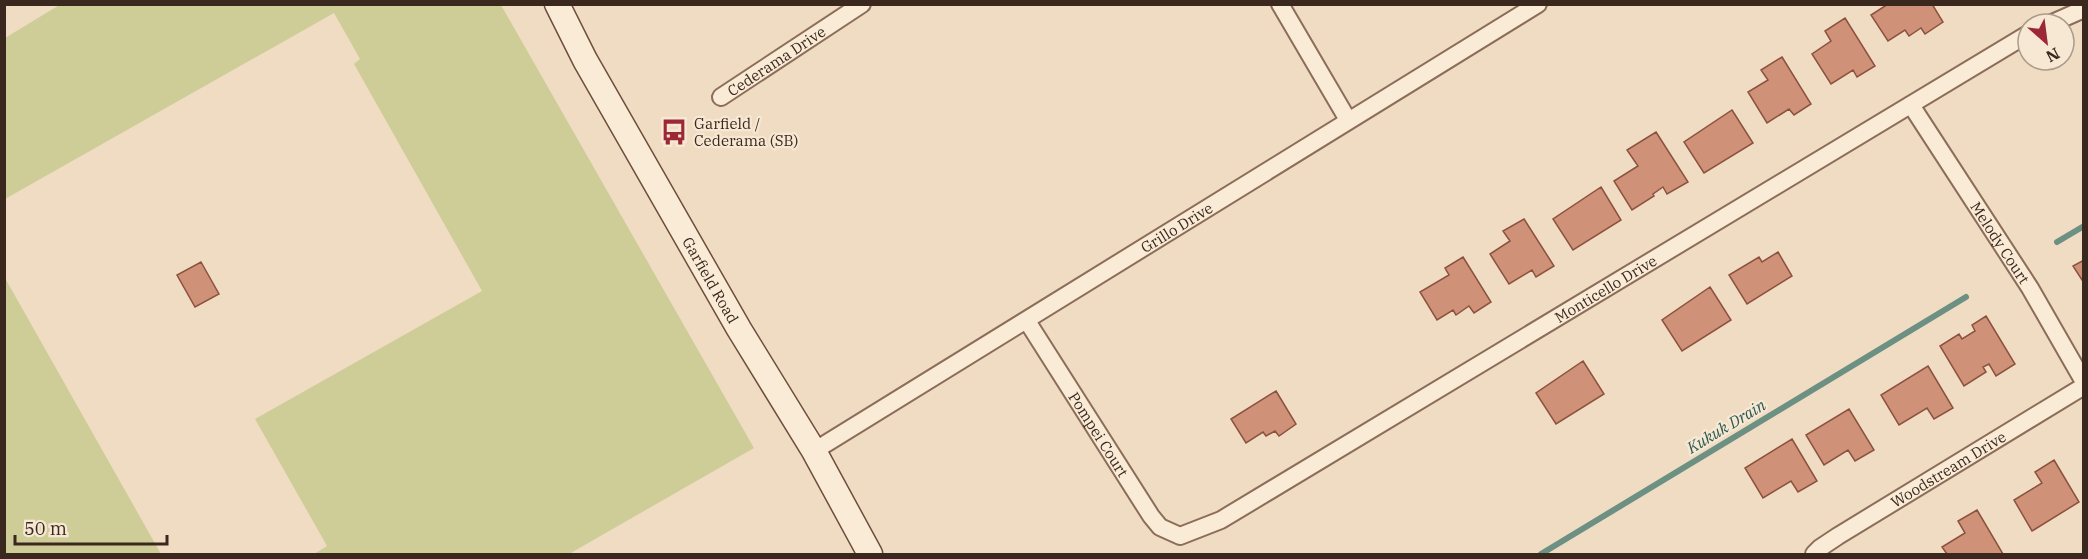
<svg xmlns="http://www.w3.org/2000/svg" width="2088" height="559" font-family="'IBM Plex Serif',serif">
	<rect width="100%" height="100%" fill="#f0dcc3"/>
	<path fill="#cecd97" d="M61 4 501 5 754 448 569 554H314L327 546 255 419 482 291 354 64 360 59 334 13 5 199V38Z
		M5 278 161 554H5Z"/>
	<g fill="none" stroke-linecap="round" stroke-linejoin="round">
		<path stroke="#6c9183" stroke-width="6" d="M2057 242 2084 226
			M1541 554 1966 297"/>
	</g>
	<path fill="#cf9178" stroke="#8b523e" stroke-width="1.5" d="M1888 4H1932L1943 22 1925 34 1921 28 1909 36 1905 30 1888 41 1871 15Z
		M1845 18 1875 66 1857 77 1853 70 1831 84 1812 54 1831 41 1825 31Z
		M1782 57 1811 104 1794 115 1789 109 1767 123 1748 92 1768 80 1761 70Z
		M1732 110 1753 143 1704 173 1684 142Z
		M1656 132 1688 182 1667 194 1663 187 1653 194 1654 196 1632 210 1614 181 1638 166 1627 150Z
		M1601 187 1621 220 1573 250 1553 219Z
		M1524 219 1554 266 1536 277 1532 270 1509 284 1490 254 1510 241 1503 231Z
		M1778 252 1792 276 1747 304 1729 275 1759 257 1762 262Z
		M1463 257 1491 302 1474 313 1469 306 1456 315 1453 310 1437 320 1420 292 1449 275 1445 268Z
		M2084 260V283L2073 266Z
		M201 262 219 294 195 307 177 275Z
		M1710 287 1731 320 1682 351 1662 320Z
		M1986 316 2015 364 1996 376 1989 364 1983 367 1986 372 1964 386 1940 346 1959 334 1962 339 1975 331 1972 325Z
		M1583 361 1604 394 1556 424 1536 393Z
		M1928 366 1953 408 1934 419 1927 408 1899 425 1881 395Z
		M1276 391 1296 424 1279 436 1275 431 1266 436 1263 432 1246 443 1231 419Z
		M1849 409 1874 450 1855 461 1848 450 1824 465 1806 435Z
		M1792 439 1817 481 1798 492 1791 481 1763 498 1745 468Z
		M2054 460 2079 502 2032 531 2014 500 2042 483 2035 472Z
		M1977 510 2003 554H1947L1942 547 1965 533 1958 521Z"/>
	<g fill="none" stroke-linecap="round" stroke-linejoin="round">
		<g stroke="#8b6d59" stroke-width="20">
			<g id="minor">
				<path d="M1280 4 1348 120"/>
				<path d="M2050 24 2084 9"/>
				<path id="s1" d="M721 97 862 4"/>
				<path id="s2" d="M1911 105 2030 288 2084 382"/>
				<path id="s3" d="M1027 321 1151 516 1160 527 1180 536 1221 520 2028 34"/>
				<path id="s4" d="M814 451 1538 4"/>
				<path id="s5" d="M1814 554 1820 548 1838 536 2084 386"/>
			</g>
		</g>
		<g stroke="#6d4e3c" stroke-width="27">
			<g id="secondary">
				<path id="s6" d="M557 4 585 60 739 329 814 451 870 554"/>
			</g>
		</g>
		<use href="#minor" stroke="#faebd7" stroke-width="16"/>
		<use href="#secondary" stroke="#faebd7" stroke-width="24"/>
	</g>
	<defs>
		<g id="bus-bare" transform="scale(2.07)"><path d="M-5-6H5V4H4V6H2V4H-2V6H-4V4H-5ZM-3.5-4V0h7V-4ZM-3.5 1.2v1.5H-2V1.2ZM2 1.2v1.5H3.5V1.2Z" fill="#9c2737" stroke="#f7e8d3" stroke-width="2.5" paint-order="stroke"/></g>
	</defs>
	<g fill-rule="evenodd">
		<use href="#bus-bare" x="674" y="132"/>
	</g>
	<g text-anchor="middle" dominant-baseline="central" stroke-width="4.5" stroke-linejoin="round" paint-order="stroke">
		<g font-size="15" fill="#3a281e" stroke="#f7e8d3">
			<text stroke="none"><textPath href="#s1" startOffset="66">Cederama Drive</textPath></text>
			<text stroke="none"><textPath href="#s4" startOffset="426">Grillo Drive</textPath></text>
			<text stroke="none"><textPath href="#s2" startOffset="164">Melody Court</textPath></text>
			<text stroke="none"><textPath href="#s6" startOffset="316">Garfield Road</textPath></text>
			<text stroke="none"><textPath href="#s3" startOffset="760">Monticello Drive</textPath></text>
			<text stroke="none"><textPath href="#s3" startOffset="134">Pompei Court</textPath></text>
			<text stroke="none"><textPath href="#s5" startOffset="159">Woodstream Drive</textPath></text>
		</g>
		<g font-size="15" fill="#3a281e" stroke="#f7e8d3" text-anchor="start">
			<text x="694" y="123">Garfield /<tspan x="694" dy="17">Cederama (SB)</tspan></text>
		</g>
		<g font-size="16" font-style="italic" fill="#2d5a51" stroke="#f7e8d3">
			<text transform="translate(1726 426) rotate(-31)">Kukuk Drain</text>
		</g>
	</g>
	<rect width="2088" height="559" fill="none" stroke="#3a281e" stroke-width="12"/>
	<g transform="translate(2046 42) rotate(152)"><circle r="28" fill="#f7e8d3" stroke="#ab9b8b" stroke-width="1.5"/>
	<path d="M0-4.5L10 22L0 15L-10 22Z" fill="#9c2737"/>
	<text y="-9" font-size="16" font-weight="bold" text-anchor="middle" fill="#3a281e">N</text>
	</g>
	<path d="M15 535v9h152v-9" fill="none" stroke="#3a281e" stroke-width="3"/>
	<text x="24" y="535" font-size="18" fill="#3a281e" stroke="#f7e8d3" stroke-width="4.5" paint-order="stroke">50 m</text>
</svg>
